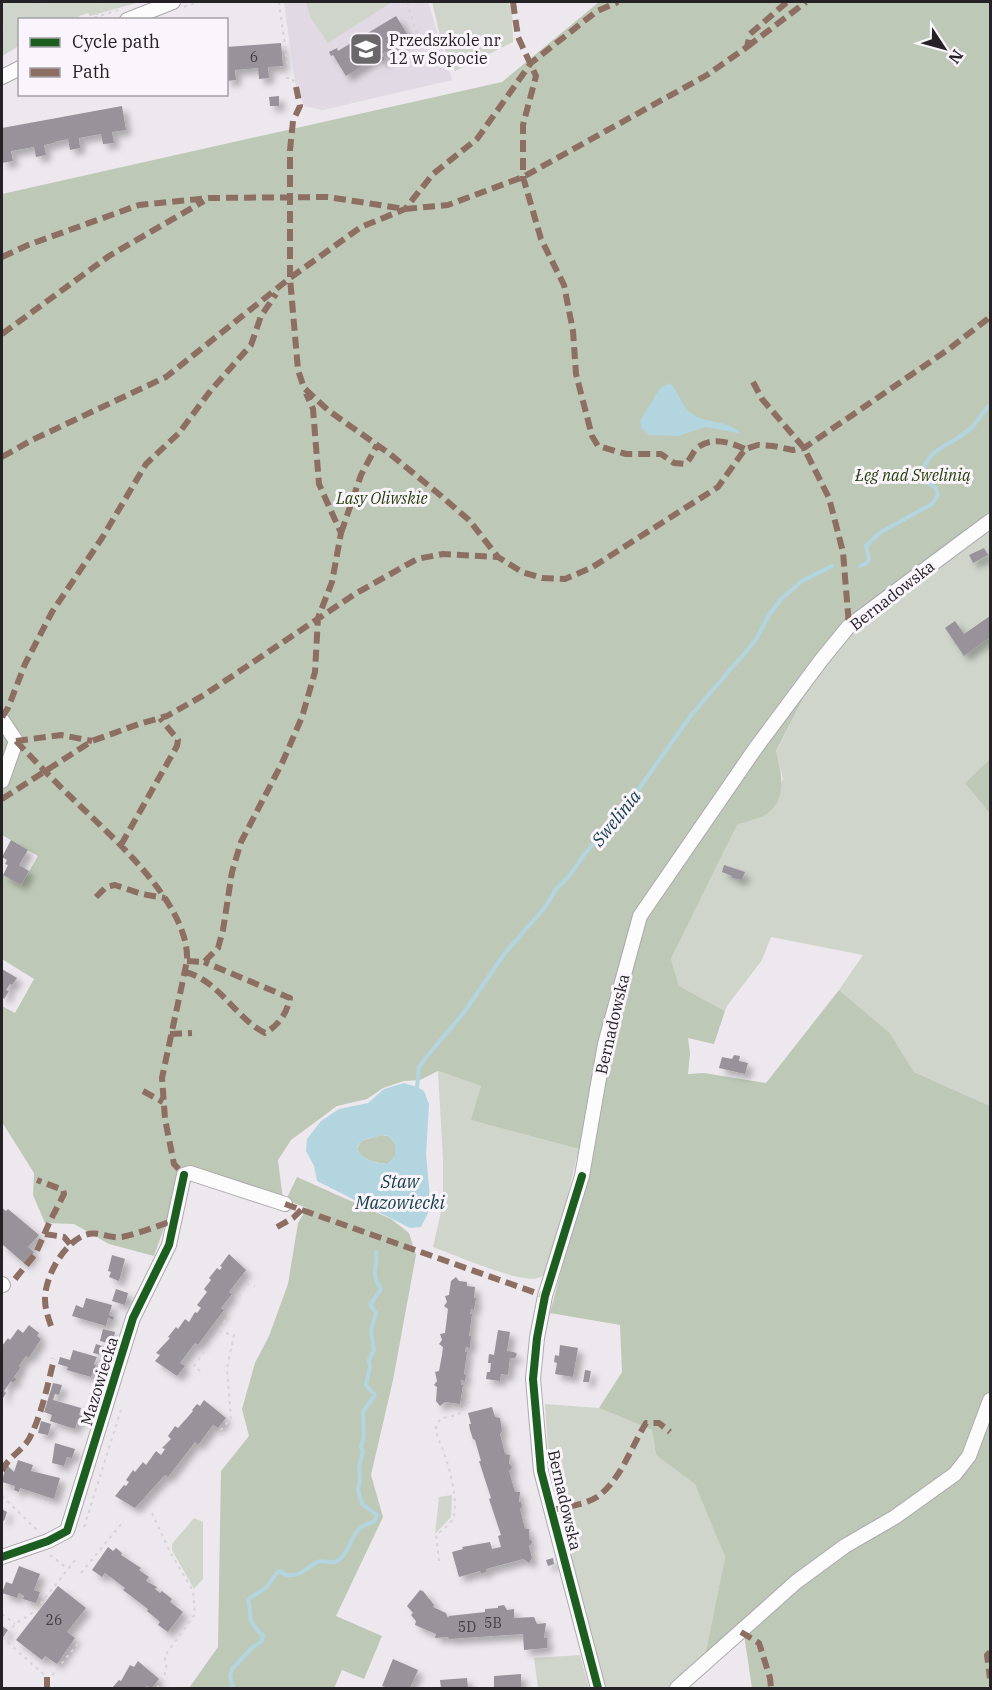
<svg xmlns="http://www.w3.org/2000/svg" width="992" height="1690" font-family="'IBM Plex Serif',serif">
	<defs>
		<filter id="shadow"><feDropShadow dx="5.5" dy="5.5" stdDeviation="3" flood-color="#0004"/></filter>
	</defs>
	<rect width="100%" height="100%" fill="#ece8ed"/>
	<path fill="#e1d9e3" d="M284 2H428L452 80 323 110 304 106 295 82Z"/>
	<path fill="#cfd5cb" d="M2 2H140L90 16 88 13 79 16 80 19 20 20 19 46 2 56Z
		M306 2H392L328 43 310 17Z
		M432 2H508L512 9 513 42 455 71 442 44Z
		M990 530V759L965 783 990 814V1106L914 1072 890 1033 839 990 863 955 771 937 762 960 727 1006 725 1011 679 986 671 959 737 825 767 813 783 779 776 752 805 695V689L846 632 917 587 952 553Z
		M438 1071 481 1086 472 1120 579 1149 551 1265C548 1270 544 1276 538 1278 522 1284 452 1254 433 1247L443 1203V1160Z
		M545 1404 599 1408 652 1430 656 1455 695 1483 725 1557 705 1656 669 1688H606L564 1530 549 1463Z
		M452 1495 451 1517 435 1534 439 1497Z
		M194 1518 203 1522V1579L194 1589 172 1550V1544Z
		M580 1655 589 1688H538L534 1658Z"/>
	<path fill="#bec8b6" d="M599 2H990V521L847 620 805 689V695L776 751C781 772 788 797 768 813 760 819 746 821 737 825L671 959 679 986 725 1011 714 1044 688 1038 690 1054 688 1074 704 1073 766 1083 839 990 890 1033 914 1072 990 1106V1688H752L742 1621 705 1656 725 1557 695 1484 656 1455 652 1430 599 1408 622 1372 620 1325 550 1313 590 1161 579 1149 471 1120 481 1086 438 1071 420 1080 404 1081 383 1088 367 1099 337 1106 291 1140 278 1160 283 1200 246 1190 186 1166 154 1256 109 1244 74 1224 45 1223 33 1195 34 1173 2 1122V1006L15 1013 34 979 2 959V874L21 885 38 856 2 835V194L502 82Z
		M990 759V814L965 783Z
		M381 1135 389 1136 395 1144V1156L388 1164C376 1163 363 1161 357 1149L361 1141Z
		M297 1177 391 1219 409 1233 416 1255 393 1380 371 1475 383 1517 336 1616 382 1636 364 1679 342 1670 334 1688H189L218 1647 221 1471 249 1436 242 1409 255 1363 269 1336 288 1284 298 1223 307 1208 286 1200Z"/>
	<path fill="#b3d5e0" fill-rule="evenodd" d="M670 383C679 392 681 406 692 414 706 423 725 421 738 430L739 433 705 427 679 436 649 435 641 428 640 421 660 388Z
		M404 1083 417 1087 424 1091 429 1104 426 1155 431 1207 421 1227 410 1228 317 1181 314 1166 306 1151 307 1139 321 1121 339 1109 368 1103 384 1089ZM382 1135 389 1136 395 1144V1156L388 1164C375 1163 363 1161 357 1149 360 1137 372 1139 382 1135Z"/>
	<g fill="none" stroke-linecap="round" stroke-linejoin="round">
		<path stroke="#b3d5e0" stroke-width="4" d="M860 566 867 563 869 559 866 546 881 532 932 504 938 495 936 488 922 479C923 447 954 446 972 427 979 420 982 412 990 405
			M417 1087 419 1067 424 1060 465 1011 505 953 546 906 556 889 570 875 583 856 631 800 692 714 756 640 769 615 781 599 802 581 832 566
			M233 1688 230 1676 232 1669 253 1647 261 1642 263 1636C260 1632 255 1628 252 1623 249 1616 251 1608 248 1601 252 1594 259 1594 265 1588 271 1583 273 1576 279 1571 282 1572 284 1574 287 1575 300 1577 308 1567 317 1562 325 1559 332 1566 340 1559 355 1545 349 1527 374 1522L377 1515 362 1504 358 1490 360 1477 359 1467 363 1452 361 1447 364 1436 363 1412 375 1395 366 1385 370 1367 369 1360 374 1350 371 1331 376 1313 370 1305 381 1289C370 1272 378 1270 376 1252"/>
	</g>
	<path fill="#98929a" filter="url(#shadow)" d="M396 16 409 37 393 47 394 48 382 54 385 59 381 62 378 56 346 76 333 55 331 56 329 52 337 48 338 51Z
		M281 43 283 66 268 67 269 78 259 79 258 68 235 70 236 80 226 81V47Z
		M279 96V106H270L269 97Z
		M122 106 126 130 112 132 114 143 103 144 101 134 79 138 80 148 70 150 68 139 54 142V143L44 145 46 155 36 157 34 147 11 151 13 161 2 163V128Z
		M984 548 988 555 973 563 969 555Z
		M990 616V637L964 656 945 628 955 621 964 634Z
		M11 840 28 850 19 865 29 871 21 885 3 875 8 865 5 864 7 860 2 857Z
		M724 865 745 872 742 880 732 878V876L722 872Z
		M2 969 17 978 12 985 10 984 6 990 9 991 4 999 2 997Z
		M734 1055 740 1056 739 1061 748 1063 745 1074 719 1068 722 1057 732 1059Z
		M2 1208 6 1211 8 1209 39 1235 28 1247 34 1252 25 1264 2 1244Z
		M229 1254 246 1270 229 1292 232 1294 221 1308 224 1310 198 1345 195 1343 180 1363 185 1366 177 1376 155 1361 160 1355 156 1353 170 1338 168 1337 176 1327 178 1329 185 1319 189 1322 195 1312 197 1313 201 1308 197 1305 207 1292 204 1289 211 1280 209 1278 217 1268 220 1270 222 1267 220 1266Z
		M112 1255 125 1259 119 1281 109 1277 111 1272 108 1271Z
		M456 1277 459 1281 467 1282V1286L475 1287 474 1298H476L474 1310 471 1309 470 1314H472L469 1336H471L470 1348 466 1347 465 1352H467L464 1374 466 1375 465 1381 461 1380V1385H463L460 1404 445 1402 440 1406 436 1401 437 1387 434 1385 437 1381 435 1372 439 1371 442 1355 443 1347 439 1344 442 1340 440 1334 445 1333 448 1309 444 1306 447 1302 445 1296 449 1295 451 1281Z
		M116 1289 128 1293 125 1305 112 1301Z
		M86 1298 112 1305 109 1315 114 1317 113 1320 108 1318 106 1326 72 1316 76 1305 83 1308Z
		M29 1325 39 1333 37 1336 41 1339 30 1356 29 1358 26 1356 19 1366 21 1367 14 1377 17 1379 13 1383 11 1381 4 1391 6 1393 2 1400V1346L8 1338 10 1340 18 1329 23 1333Z
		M103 1329 115 1332 112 1344 100 1341Z
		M498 1330 510 1332 507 1351 514 1352 517 1354 515 1358H510L508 1375 501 1374 500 1381 486 1379 487 1372H490L491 1363H488L489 1354 494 1355Z
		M96 1344 108 1348 105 1356 93 1353Z
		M560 1345 578 1348 573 1377 555 1374 557 1363 554 1362 555 1355 559 1356Z
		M73 1350 97 1357 94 1364 96 1365 91 1377 67 1370 68 1367 58 1364 60 1357 70 1360Z
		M585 1370 591 1371 589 1382H583Z
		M53 1383 62 1385 59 1395 55 1394 53 1400 81 1408 79 1415 84 1417 83 1420 78 1419 75 1429 50 1421 52 1415 44 1412Z
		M204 1400 226 1418 218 1428 213 1425 198 1445 195 1442 168 1477 165 1475 135 1508 115 1496 124 1485 126 1486 129 1482 126 1480 133 1470 135 1472 143 1462 146 1465 156 1451 161 1455 165 1449 162 1448 171 1439 168 1436 175 1426 178 1428 193 1411 192 1410 197 1404 200 1406Z
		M492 1407 495 1417 500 1418 502 1431 500 1434 505 1454 510 1455 509 1464 511 1465 512 1468 509 1471 515 1492H520L519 1502H521L522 1507 520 1509 525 1529H529V1539L531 1540 532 1543 529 1546 532 1558 529 1563 523 1559 486 1569V1572L481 1574 480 1571 459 1577 452 1552 463 1549 462 1547 490 1542 492 1549 501 1547 498 1536 501 1535 489 1499 491 1498 479 1461H481L475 1440 473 1439 470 1430 469 1424H471L468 1413Z
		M41 1421 51 1424 48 1435 38 1433Z
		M55 1443 75 1449 72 1458 67 1457 64 1466 52 1463Z
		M18 1460 33 1465 31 1471 60 1478 54 1499 20 1488 19 1492 14 1490 15 1486 2 1482 6 1464 14 1472Z
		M2 1509 7 1512 4 1521 2 1520Z
		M108 1547 113 1551 116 1548 122 1553 121 1555 141 1568 139 1570 149 1577 146 1581 157 1587 155 1589 160 1593 162 1591 172 1599 170 1602 183 1612 168 1632 158 1625 160 1622 147 1611 148 1609 123 1590 125 1588 105 1573 102 1577 92 1570Z
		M553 1558 554 1564 548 1566 546 1560Z
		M19 1566 40 1574 34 1590 40 1592 36 1603 23 1599 24 1596 19 1593 17 1598 2 1593 6 1582 12 1584Z
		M58 1586 86 1608 67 1632 75 1638 57 1664 45 1656 42 1660 16 1640Z
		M420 1590 423 1591 434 1605 433 1607 446 1613 448 1618 449 1616 485 1612V1609L498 1608V1606L504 1605 507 1610 514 1609V1618L534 1617 537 1624 546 1623 544 1638H547V1648L524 1650 523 1634 449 1639 448 1637 435 1638 436 1634 415 1625 416 1621 411 1615 413 1613 407 1606Z
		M2 1626 8 1630 2 1639Z
		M393 1659 418 1670 410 1688H389L382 1686Z
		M138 1661 159 1679 152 1688 147 1686 145 1688H112L119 1680 121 1681 130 1665 134 1667Z
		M521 1674V1688H494V1676Z
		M467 1678 468 1688H441L440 1680Z"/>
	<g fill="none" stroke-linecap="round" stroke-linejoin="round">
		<g stroke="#aca9ad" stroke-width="16">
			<path id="minor" d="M127 20 173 2
				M2 77 20 68
				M2 720 16 741 2 781
				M2 1284 3 1285
				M2 1557 48 1541 67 1531 133 1318 169 1245 184 1175 190 1173 285 1204
				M598 1688 541 1471 533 1379 537 1338 545 1296 582 1176 605 1044 640 916 755 749 822 659 849 626 990 521
				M677 1688 796 1582 845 1546 895 1517 955 1474 969 1456 990 1400"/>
		</g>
		<path stroke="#d5d4d5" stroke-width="2" stroke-dasharray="3 4.5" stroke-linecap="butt" d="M47 2 56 20
			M279 2 288 68
			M407 2 418 37
			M184 7 199 2
			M97 15 98 2
			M87 20 118 10
			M2 27 45 2
			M286 78H292L296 87
			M219 1331 234 1335 227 1368 231 1418 219 1432 225 1437
			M200 1371 194 1366 219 1331 247 1284 255 1286
			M2 1496 38 1531
			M152 1513 169 1550 193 1591 195 1614 164 1657C170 1668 163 1679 157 1688
			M84 1527 121 1410
			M50 1555 68 1569
			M75 1560 35 1611 15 1624 4 1639 49 1679 80 1641
			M439 1561 436 1535C441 1531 451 1524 453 1518 459 1503 450 1471 445 1456 442 1444 435 1437 436 1424L442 1418 458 1415 472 1399
			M81 1573 122 1523
			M2 1614 15 1624
			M356 1688H357"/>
		<use href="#minor" stroke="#fcfcfc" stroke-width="14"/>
		<path stroke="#8d6e63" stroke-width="6" stroke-dasharray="12 6" stroke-linecap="butt" d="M513 2 518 37 536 76 523 125V177L541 239 564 285 573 331 576 374 592 436 598 446 626 454H661L674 463 685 464C691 459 692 453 697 448 712 436 729 442 745 449
			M747 47 806 2
			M296 87 300 106 293 121 290 150V278L298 370 304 388 329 411 390 454 440 495 469 520 498 557 522 572 542 578 565 579 591 568 718 487 745 449 758 445 773 446 793 450 804 448 949 349 990 317
			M2 257 28 245 139 205 209 198 328 197 405 209 448 205 523 177 707 75 747 47 750 34 787 2
			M2 334 109 256 204 201
			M753 382 762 399 804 448 829 498 843 552 849 626
			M2 457 32 440 166 377 290 278 361 227 405 209 433 174 477 139 531 63 597 11 618 2
			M341 533 361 475 377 445
			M2 717 8 708 25 664 52 612 102 538 146 464 179 433 211 390 251 345 261 316 276 294
			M16 741C35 761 54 781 74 800 112 837 190 904 187 961L162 1078 165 1119 174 1164 184 1175
			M16 741 61 735 92 741
			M2 799 92 741 139 724 167 716 204 695 355 594 417 559 443 554 498 557
			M121 845 177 746 178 740 160 718
			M96 897 106 887 115 885 142 894 165 898
			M187 961 204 962 218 948 223 930 232 872 241 842 283 761 302 717 315 672 318 618 332 582 341 533 319 484 313 409 306 393
			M185 972C219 980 235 1018 265 1033 279 1025 287 1013 290 998L204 962
			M170 1034 192 1033
			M143 1091 163 1102
			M285 1204 545 1296
			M277 1227 293 1218 302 1209
			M45 1234 64 1237 70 1244
			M15 1279 36 1253 50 1221 64 1194 63 1190 37 1180
			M51 1326C48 1317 45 1309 45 1299 45 1276 64 1243 85 1235 98 1230 109 1239 122 1237 140 1233 158 1226 175 1220
			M2 1471C7 1458 21 1452 29 1439 41 1417 48 1384 54 1359
			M552 1510C566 1507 584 1505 597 1497 621 1480 631 1447 646 1423H659L670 1432
			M741 1632 759 1643 770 1678 771 1688
			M990 1652 987 1655 990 1678
			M47 1677V1688"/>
		<g stroke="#faf4fc" stroke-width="11">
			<path id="cycleway" d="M582 1176 545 1296 537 1338 533 1379 541 1471 598 1688
				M2 1557 48 1541 67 1531 133 1318 169 1245 184 1175"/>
		</g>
		<use href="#cycleway" stroke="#1b5e20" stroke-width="8"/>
	</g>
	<defs>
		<g id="school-square" transform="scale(1.725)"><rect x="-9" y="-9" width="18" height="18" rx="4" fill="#6a676a" stroke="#faf4fc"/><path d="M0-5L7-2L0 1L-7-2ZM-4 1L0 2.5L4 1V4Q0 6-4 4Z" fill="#fff"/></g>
	</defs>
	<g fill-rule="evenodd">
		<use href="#school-square" x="366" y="49"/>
	</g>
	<g text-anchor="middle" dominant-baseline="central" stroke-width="6" stroke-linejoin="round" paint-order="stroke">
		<g font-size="14" fill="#413e42">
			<text x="254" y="57">6</text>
			<text x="54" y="1620">26</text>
			<text x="493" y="1623">5B</text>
			<text x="467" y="1627">5D</text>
		</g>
		<g font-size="16" fill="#242224" stroke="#faf4fc" text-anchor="start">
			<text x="389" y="40">Przedszkole nr<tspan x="389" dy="18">12 w Sopocie</tspan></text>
		</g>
		<g font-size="16" font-style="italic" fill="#254008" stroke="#faf4fc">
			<text x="913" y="475">Łęg nad Swelinią</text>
			<text x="382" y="498">Lasy Oliwskie</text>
		</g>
		<g font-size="16" fill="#242224" stroke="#faf4fc">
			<text transform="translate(892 595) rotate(-38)">Bernadowska</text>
			<text transform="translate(612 1024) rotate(-77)">Bernadowska</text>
			<text transform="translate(99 1381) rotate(-73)">Mazowiecka</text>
			<text transform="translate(565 1500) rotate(77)">Bernadowska</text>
		</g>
		<g font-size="18" font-style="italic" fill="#0f3d48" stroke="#faf4fc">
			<text transform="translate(616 818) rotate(-51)">Swelinia</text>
			<text x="400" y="1181">Staw<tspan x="400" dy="21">Mazowiecki</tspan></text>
		</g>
	</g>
	<rect width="992" height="1690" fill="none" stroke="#242224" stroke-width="6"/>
	<rect x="18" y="18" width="210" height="78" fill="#faf4fc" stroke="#a4a0a6" stroke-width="1.5"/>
	<rect x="30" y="38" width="30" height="9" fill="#1b5e20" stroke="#a4a0a6" stroke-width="1.5"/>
	<text x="72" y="48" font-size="18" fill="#242224">Cycle path</text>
	<rect x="30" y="68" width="30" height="9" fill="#8d6e63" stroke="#a4a0a6" stroke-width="1.5"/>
	<text x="72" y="78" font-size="18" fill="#242224">Path</text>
	<g transform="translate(944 48) rotate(126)" stroke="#faf4fc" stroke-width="4.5" paint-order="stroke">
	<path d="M0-4.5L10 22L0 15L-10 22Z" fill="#242224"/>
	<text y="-9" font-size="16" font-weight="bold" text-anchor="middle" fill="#242224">N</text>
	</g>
</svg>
